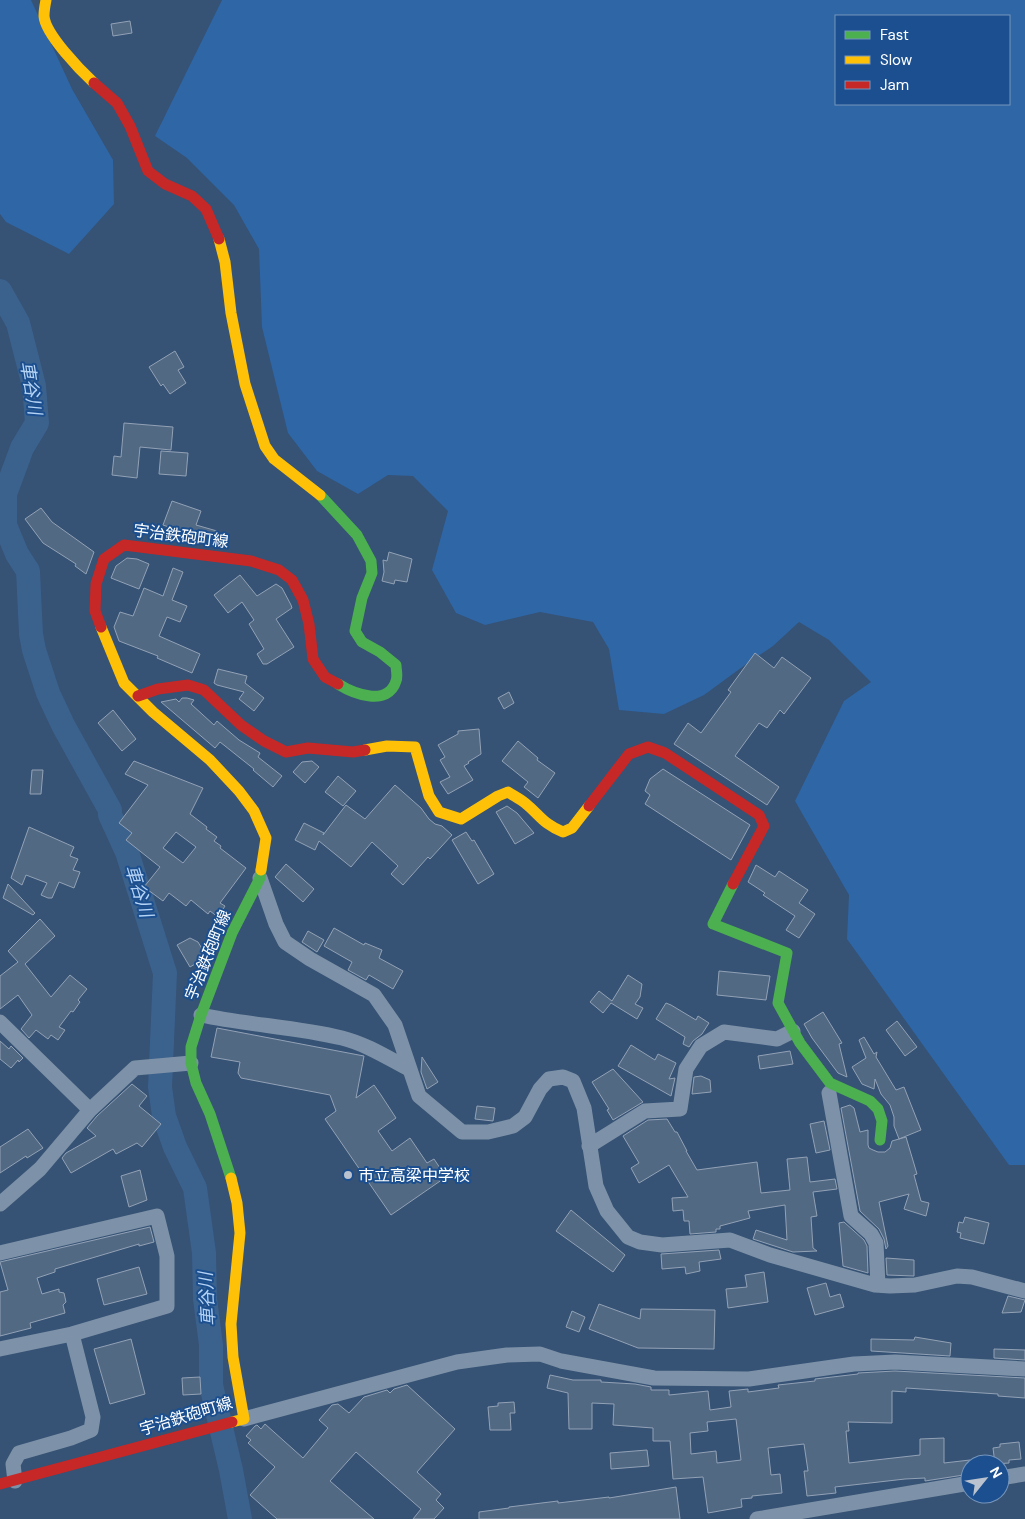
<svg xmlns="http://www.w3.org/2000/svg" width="1025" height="1519" font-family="'DM Sans','Noto Sans JP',sans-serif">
	<rect width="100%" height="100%" fill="#365274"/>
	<path fill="#2f66a5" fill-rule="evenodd" d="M0 0H31L72 89 113 160 114 204 69 254 6 222 0 214Z
		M222 0H1025V1165H1009L847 939 849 895 795 801 844 701 871 682 829 640 799 622 773 646 745 665 704 695 664 714 619 710 609 649 593 622 540 612 485 625 456 613 432 570 448 511 413 476 388 475 358 494 317 471 288 433 262 327 259 249 234 205 187 158 155 136ZM836 16H1009V104H836Z"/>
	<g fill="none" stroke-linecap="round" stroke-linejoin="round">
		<path stroke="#3b618d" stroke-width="24" d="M0 291 18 323 34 386 37 423 22 448 5 494V525L17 554 28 571 31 634 34 650 48 693 63 725 110 810V815L127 852 165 973 160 1087 164 1116 175 1147 195 1188 204 1253 205 1299 211 1345V1385L231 1470 240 1519"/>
	</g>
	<path fill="#526984" stroke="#92a2b6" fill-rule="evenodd" d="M130 21 132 33 113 36 111 24Z
		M175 351 184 367 178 370 186 383 170 394 163 384 161 386 149 367Z
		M124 423 173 427 171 450 140 447 137 478 112 475 114 456 121 457Z
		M161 451 188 453 186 476 159 474Z
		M172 501 201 511 196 525 217 531 213 544 193 541 195 536 163 525Z
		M41 508 52 522 94 552 86 574 75 566 76 564 43 543 25 519Z
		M389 552 412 559 407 582 395 580 394 584 382 581 384 572 383 560 387 561Z
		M127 558 137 559 149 564 139 589 111 578 116 566Z
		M173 568 183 572 172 600 187 606 180 622 167 617 159 636 200 654 192 673 157 658 158 656 119 641 114 627 120 612 133 616 144 588 163 596Z
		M240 575 257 596 276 584 282 588 291 605 292 608 276 619 294 647 267 664H263L257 654 264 649 249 624 254 620 242 602 228 613 214 595Z
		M755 653 774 668 782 657 811 678 784 714 780 710 767 728 759 723 735 756 779 787 767 805 674 744 688 723 701 733 731 692 728 690Z
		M218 669 247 676 245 683 264 698 254 711 239 699 244 692 217 685 214 683Z
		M509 692 514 703 504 709 498 698Z
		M182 698H187L194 700 191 704 214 725 217 721 239 740 260 753 258 757 282 776 273 787 253 770 254 769 220 742 215 748 161 702 176 699 179 702Z
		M113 710 136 739 122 751 98 723Z
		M479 729 481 754 468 762 469 763 464 766 473 780 448 794 440 782 450 777 440 760 445 757 438 745 458 734V731Z
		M518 741 538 758 537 760 555 773 538 798 524 787 528 782 502 761Z
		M134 761 203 788 190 814 207 827 206 829 217 837 214 841 221 846 220 848 246 868 220 903 225 906 218 917 210 911 208 914 191 900 186 906 169 893 163 901 144 887 160 867 126 840 132 833 119 823 148 785 125 774ZM176 832 196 847 183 863 163 848Z
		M312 761 319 767 305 783 293 772 302 762Z
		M663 769 750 825 731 860 645 804 650 795 645 791 650 779Z
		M32 770H43L41 794H30Z
		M338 776 356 791 343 806 325 792Z
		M395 785 421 808 429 819 435 824 442 826 452 835 430 859 428 857 403 885 391 874 398 866 372 842 351 867 319 841 315 850 295 840 304 823 324 833 323 835 346 805 365 819Z
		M507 806 517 813 534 833 515 844 496 812Z
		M29 827 74 847 70 856 78 859 73 870 80 872 74 888 59 882 52 898H48L41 895 47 883 26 875 22 885 11 878Z
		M466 832 472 841 474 840 494 874 478 884 452 840Z
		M286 864 314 889 303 902 275 877Z
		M756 865 775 877 779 871 808 890 799 903 815 914 799 938 786 930 795 916 763 895 765 893 748 882Z
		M8 884 35 913 33 915 3 898Z
		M40 919 55 936 25 964 51 997 70 975 87 989 78 1000 80 1002 73 1012 71 1011 59 1027 65 1030 58 1040 51 1035 48 1039 36 1030 29 1038 22 1030 21 1029 32 1015 18 995 0 1009V976L18 962 8 951Z
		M334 928 364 945 365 943 382 950 379 958 403 971 393 989 369 975 366 980 348 970 352 962 324 946Z
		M308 931 324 940 317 952 302 942Z
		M190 938 198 942 207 957 190 967 177 945Z
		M719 971 770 976 766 1000 717 995Z
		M628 975 642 984 640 997 635 1004 643 1008 637 1019 611 1003 603 1013 590 1002 599 991 612 1001Z
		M666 1003 671 1005 696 1020 698 1016 709 1023 702 1034 693 1041 689 1047 683 1044 685 1037 656 1019Z
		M823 1012 842 1043 839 1044 847 1077 838 1073 812 1038 804 1024Z
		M897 1021 917 1047 905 1056 886 1030Z
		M217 1028 364 1056 356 1098 374 1085 381 1095 396 1118 378 1131 392 1151 410 1138 427 1163 434 1159 446 1177 391 1215 325 1119 336 1111 330 1095 241 1078 238 1073 240 1062 211 1057Z
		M864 1037 874 1054 877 1052 876 1057 896 1090 904 1087 921 1130 899 1139 894 1126V1117L890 1105 881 1094 875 1079 874 1089 862 1084 852 1067 866 1058 859 1040Z
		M0 1041 9 1049 11 1046 23 1058 19 1062 18 1060 11 1068 0 1059Z
		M631 1045 655 1060 658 1054 676 1063 669 1079 675 1078 671 1096 618 1066Z
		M790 1051 793 1064 760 1069 758 1056Z
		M422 1057 438 1082 427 1089 421 1072Z
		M613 1069 643 1102 613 1120 607 1110 609 1109 592 1082Z
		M701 1076 710 1080 711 1092 692 1094 694 1077Z
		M132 1084 147 1096 139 1106 161 1124 142 1147 137 1143 116 1154 113 1149 71 1173 62 1158 66 1153 96 1136 87 1128 97 1116Z
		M850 1105 854 1108 860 1132 868 1130V1145L869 1148 873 1150 878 1152H885L890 1148 892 1141 906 1137 917 1174 914 1175 921 1201 929 1203 926 1216 904 1209 909 1194 879 1202 888 1246 886 1249 884 1239 879 1229 860 1211 841 1108Z
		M477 1106 495 1108 493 1121 475 1119Z
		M667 1119 675 1132H677L687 1151H686L697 1170 757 1162 761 1193 790 1190 787 1159 807 1157 810 1182 835 1179 837 1189 813 1192 817 1216 811 1217 813 1248 817 1251 793 1252 753 1239 756 1230 787 1240 785 1205 748 1211 750 1218 720 1226V1229H716V1232L690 1234 689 1221H684L683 1210 673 1211 672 1198 688 1197 669 1165 639 1183 631 1168 639 1163 623 1136 648 1120Z
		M824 1121 830 1150 816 1153 810 1124Z
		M28 1129 43 1148 27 1158 26 1156 0 1173V1147Z
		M140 1170 147 1200 129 1207 121 1176Z
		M571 1210 625 1255 613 1272 556 1231Z
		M965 1217 989 1223 984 1244 960 1238 961 1233 957 1232 959 1222 963 1223Z
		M844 1222 864 1240 867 1246 868 1273 843 1266 839 1223Z
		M150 1227 154 1242 139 1246V1244L55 1269V1272L37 1278 42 1294 59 1289V1292L64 1293 66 1302 63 1305 65 1313 30 1323 31 1328 0 1336V1292L8 1290 0 1262Z
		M719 1250 721 1259 699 1262 700 1271 686 1274 685 1267 662 1269 661 1254Z
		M886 1258 914 1260V1276L887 1275Z
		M139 1267 147 1294 104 1305 97 1279Z
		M764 1272 768 1302 728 1308 726 1289 747 1287 745 1275Z
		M826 1283 830 1297 840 1294 844 1307 815 1315 807 1288Z
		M1008 1296 1025 1300 1021 1312 1002 1313Z
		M599 1304 640 1319 641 1309 715 1310 714 1349 638 1348 589 1329Z
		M572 1311 585 1317 579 1332 566 1327Z
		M915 1337 951 1343 950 1356 871 1351V1339L914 1340Z
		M131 1339 145 1394 110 1404 94 1349Z
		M994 1349 1025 1350V1360L994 1358Z
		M895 1371 1025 1378V1398L998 1396V1394L906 1388V1392L892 1391V1423L848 1422 849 1431H846L849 1463 920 1455V1439L944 1438V1463L970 1460V1474L925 1481V1478L905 1479 835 1487 836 1493 807 1496 804 1471H808L804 1444 768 1448 771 1475 780 1474 782 1493 752 1496V1498L741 1499 742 1507 708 1513 703 1477 673 1479 670 1441H653V1428L613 1425 614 1404 592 1403V1429H569L568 1393 547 1388 550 1375 573 1380H601V1382L635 1384 651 1387V1390H669V1395L708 1391 710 1410 731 1407 729 1391 748 1389V1392L779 1388 778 1385 815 1381V1379L858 1374V1373ZM736 1419 741 1460 717 1463 716 1451 691 1454 690 1433 708 1431 707 1422Z
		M200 1377 201 1394 183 1395 182 1378Z
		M407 1385 455 1429 417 1472 441 1494 436 1500 444 1508 434 1519H413L421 1509 356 1452 330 1481 374 1519H277L250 1495 275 1467 248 1443 251 1440 246 1436 255 1426 257 1425 261 1429 265 1424 303 1458 328 1428 319 1420 332 1405 338 1404 349 1413 364 1397 387 1390 390 1393 394 1389Z
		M514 1402 515 1413H510L511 1430H490L488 1407 498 1406V1403Z
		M1019 1442 1021 1459 1009 1460V1463L995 1464 993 1448 1000 1447V1444Z
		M647 1450 649 1466 611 1469 610 1453Z
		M676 1487 680 1519H479V1512L509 1508V1507L558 1501V1503L609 1497V1498Z"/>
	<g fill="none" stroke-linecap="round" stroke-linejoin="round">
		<path stroke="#7d92a8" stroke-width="15" d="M260 878 276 924 285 942 310 959 374 995 395 1025 419 1096 462 1132H488L513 1126 525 1117 540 1089 549 1079 563 1077 573 1081 584 1108 596 1186 607 1211 628 1237 640 1242 662 1245 730 1240 770 1255 875 1285 890 1286 915 1285 957 1276 972 1277 1025 1291
			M201 1015C248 1025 296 1027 342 1038 366 1044 388 1058 409 1069
			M0 1022 90 1110
			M829 1093 851 1216 871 1234 876 1243 878 1285
			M589 1146 645 1111 680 1109 686 1069 701 1046 724 1032 777 1039 793 1031
			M0 1204 40 1169 90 1110 135 1068 191 1063
			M0 1253 157 1216 167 1256V1306L72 1334 0 1349
			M244 1419 457 1362 507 1355 540 1354 561 1361 654 1378 749 1379 854 1364 895 1362 1025 1369
			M1000 1478 1025 1474
			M15 1481 13 1464 19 1453 71 1438 91 1430 93 1417 72 1334
			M757 1519 970 1483"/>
		<path stroke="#4caf50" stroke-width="11" d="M320 495 357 535 371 561 372 573 362 598 355 631 362 642 380 652 396 665C396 670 398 676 396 681 388 707 354 694 338 684
			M733 884 713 924 787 953 778 1003 800 1043 830 1083 870 1101 878 1109 882 1121 880 1140
			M231 1178 210 1114 196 1083 191 1063V1047L201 1015 232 933 260 878 261 870"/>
		<path stroke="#ffc107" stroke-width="11" d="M46 0C45 5 44 11 44 16 45 34 81 71 94 83
			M219 239 225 262 231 313 245 384 265 446 274 459 320 495
			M101 627 124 683 153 712 210 760 239 791 254 811 266 838 261 870
			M365 750 387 746 415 747 429 796 439 812 461 819 498 796 508 792C514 796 520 799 525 803 541 816 542 823 563 832L572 828 589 806
			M231 1178 237 1203 240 1233 231 1324 233 1357 244 1419 232 1422"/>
		<path stroke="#c62828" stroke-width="11" d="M94 83 117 103 130 126 148 171 165 184 192 196 206 209 219 239
			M101 627 95 611 96 584 104 559 124 545 251 561 279 570 292 580 303 600 309 624 313 659 325 677 338 684
			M138 696 158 689 188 685 204 690 241 725 264 741 286 752 308 748 353 752 365 750
			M589 806 629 754 648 747 665 753 759 815 764 826 733 884
			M0 1484 232 1422"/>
	</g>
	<circle fill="#b9c2ce" stroke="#1b4f8f" stroke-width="2" cx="348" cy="1175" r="5"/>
	<g text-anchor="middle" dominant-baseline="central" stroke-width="4" stroke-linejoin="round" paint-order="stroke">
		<g font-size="16" fill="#fff" stroke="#1b4f8f">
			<text transform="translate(181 536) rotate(7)">宇治鉄砲町線</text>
			<text transform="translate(208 955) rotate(-68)">宇治鉄砲町線</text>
			<text transform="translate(186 1416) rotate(-17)">宇治鉄砲町線</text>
		</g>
		<g font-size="16" fill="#fff" stroke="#1b4f8f" text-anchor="start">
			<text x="358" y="1175">市立高梁中学校</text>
		</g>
		<g font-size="18" font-style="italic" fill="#b5d3f5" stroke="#1b4f8f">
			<text transform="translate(31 388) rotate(81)">車谷川</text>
			<text transform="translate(139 891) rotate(73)">車谷川</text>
			<text transform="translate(207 1299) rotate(-93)">車谷川</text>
		</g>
	</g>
	<rect x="835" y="15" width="175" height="90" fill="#1b4f8f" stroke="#7695bc"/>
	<rect x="845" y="31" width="25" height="8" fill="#4caf50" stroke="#7695bc"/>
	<text x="880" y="40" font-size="15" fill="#ffffff">Fast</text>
	<rect x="845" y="56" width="25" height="8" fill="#ffc107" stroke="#7695bc"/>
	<text x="880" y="65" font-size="15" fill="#ffffff">Slow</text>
	<rect x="845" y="81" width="25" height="8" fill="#c62828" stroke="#7695bc"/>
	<text x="880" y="90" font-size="15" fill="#ffffff">Jam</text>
	<g transform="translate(985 1479) rotate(60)"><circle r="24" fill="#1b4f8f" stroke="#7695bc"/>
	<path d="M0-4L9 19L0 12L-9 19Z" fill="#b9c2ce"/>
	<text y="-8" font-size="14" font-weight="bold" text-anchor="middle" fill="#ffffff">N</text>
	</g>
</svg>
